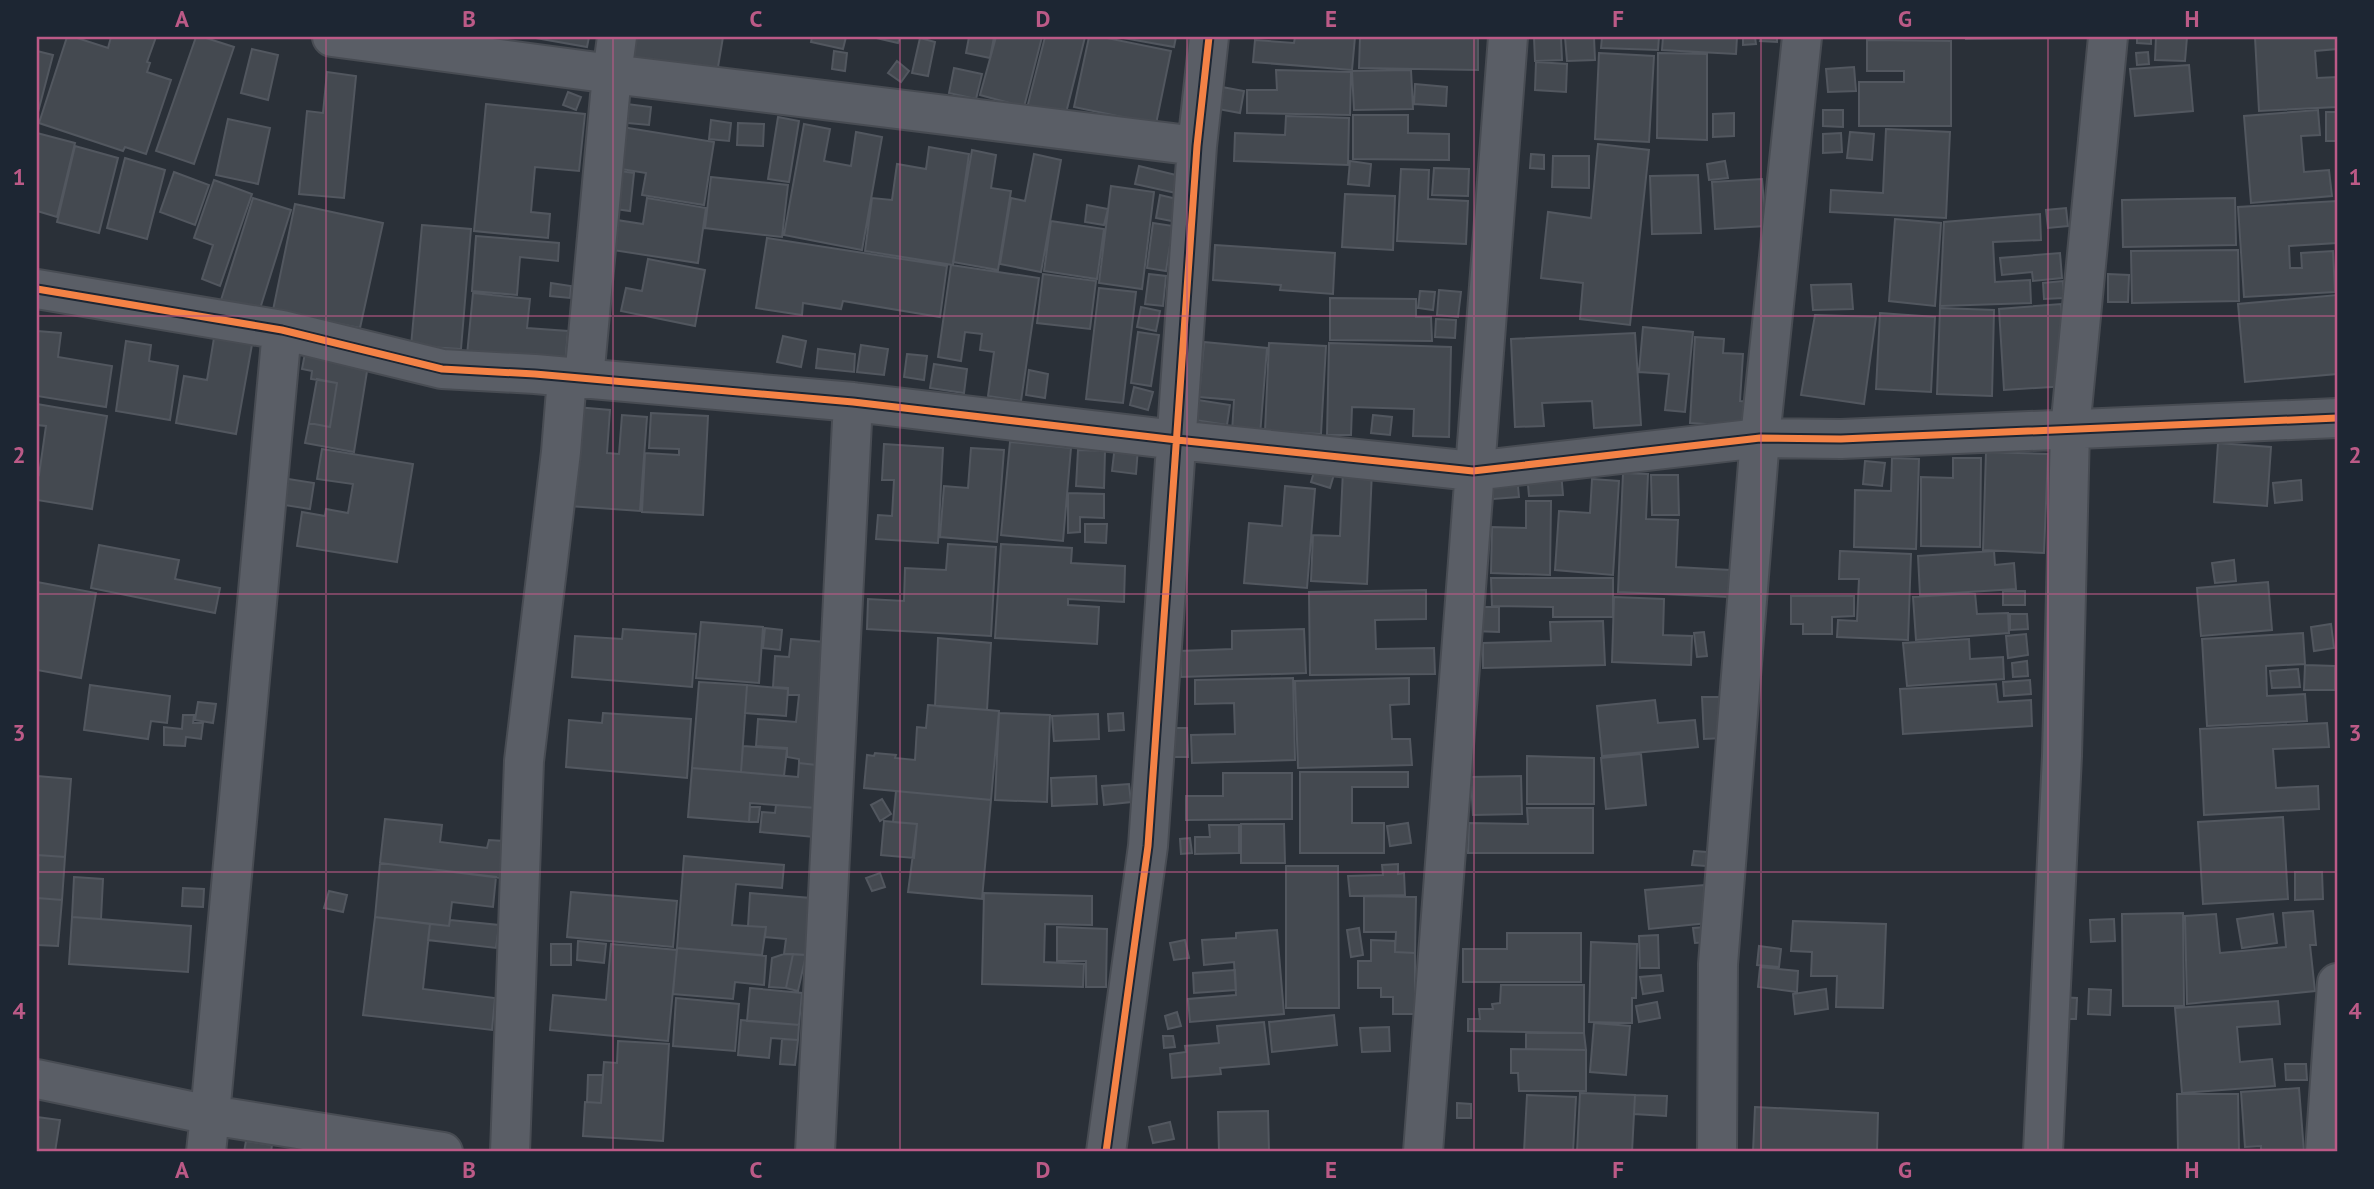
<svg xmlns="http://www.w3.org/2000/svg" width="2374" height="1189" font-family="'PT Sans',sans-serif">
	<rect width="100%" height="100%" fill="#2a3038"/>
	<path fill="#444950" stroke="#52575f" stroke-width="2" d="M67 37H74L108 48 111 37H156L147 62 150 63 147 72 171 80 146 154 125 147 123 151 39 123Z
		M196 37H203L234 47 194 164 156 151Z
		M530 37H589L587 47Z
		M626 37H723L717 73 623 56Z
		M812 37H846L843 49 811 42Z
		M872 37H900L898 43Z
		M969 37H994L990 58 966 53Z
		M996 37H1042L1024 107 980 95Z
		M1045 37H1085L1065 117 1027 108Z
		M1089 37H1102L1171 51 1156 124 1074 107Z
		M1118 37H1176L1174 47Z
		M1295 37H1355L1352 70 1253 62 1255 40 1294 43Z
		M1360 37 1478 38V70L1359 68Z
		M1534 37H1561L1562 60 1535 61Z
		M1565 37H1594L1595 60 1567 61Z
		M1602 37H1659L1658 50 1601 48Z
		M1663 37H1737L1736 54 1662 50Z
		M1743 37H1755L1756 44 1743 45Z
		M1761 37H1777V42L1760 41Z
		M1966 37H2062V38L1966 39Z
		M2137 37H2151V44L2137 43Z
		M2156 37H2187L2185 61 2155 60Z
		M2255 37H2337V49L2315 51 2317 78 2337 77V107L2259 111Z
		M920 38 935 42 928 76 912 73Z
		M1867 40 1951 41V126H1859V82H1904V71H1867Z
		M252 49 278 55 268 100 241 93Z
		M37 51 53 55 37 116Z
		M834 51 847 53 845 71 832 69Z
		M2148 52 2149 64 2137 65 2136 53Z
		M1599 53 1654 56 1649 142 1595 139Z
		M1658 53 1707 54V140L1657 138Z
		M897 61 909 71 901 82 888 73Z
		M1536 62 1567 64 1566 92 1535 90Z
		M2189 65 2193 111 2135 116 2130 69Z
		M1854 67 1856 91 1828 92 1826 69Z
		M954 68 982 74 976 99 949 93Z
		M1276 70 1351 72 1350 115 1247 113V90H1277Z
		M1411 70 1413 109 1354 110 1352 71Z
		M327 72 356 76 344 198 299 194 307 111 323 113Z
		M1415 84 1447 87 1446 106 1414 104Z
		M1222 87 1244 91 1240 113 1218 109Z
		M568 92 581 97 576 110 563 105Z
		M619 103 651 107 649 125 617 122Z
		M486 104 585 114 579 171 535 167 531 212 550 214 548 238 474 231Z
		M1823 110H1843V127L1823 126Z
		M2318 110 2320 135 2301 136 2304 172 2329 170 2332 196 2251 203 2244 116Z
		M2326 112H2337V141H2326Z
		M1734 113V136L1713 137V114Z
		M1353 115H1408V133L1449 134V160L1353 159Z
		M1286 116 1349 118 1348 165 1234 161 1235 133 1285 135Z
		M778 117 799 121 789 182 768 179Z
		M228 119 270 128 258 184 216 175Z
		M711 120 731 123 729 141 709 139Z
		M738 123 764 124 763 146 737 145Z
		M804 124 830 129 824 161 851 166 856 132 882 137 862 250 784 235Z
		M616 126 714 142 704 205 642 195 646 173 609 167Z
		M1886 129 1950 132 1946 218 1830 212 1831 190 1883 193Z
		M1850 132 1874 134 1872 160 1847 158Z
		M37 133 75 143 57 217 37 211Z
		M1841 133 1842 152 1823 153V134Z
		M1598 144 1649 150 1630 325 1580 319 1583 283 1541 278 1548 212 1591 218Z
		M75 146 118 158 99 233 57 222Z
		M929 147 969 154 953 265 865 251 872 198 892 200 897 164 926 169Z
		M972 150 996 155 991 188 1011 191 998 270 953 262Z
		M1034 154 1061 160 1041 272 1000 264 1011 198 1025 201Z
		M1531 154 1544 155V169L1530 168Z
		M1553 156H1589V188L1552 187Z
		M125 158 165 170 147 239 107 228Z
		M1350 161 1371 164 1369 186 1348 184Z
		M1725 161 1728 178 1709 180 1707 164Z
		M1139 166 1180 176 1176 193 1135 184Z
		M1434 168 1469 169 1468 196 1432 195Z
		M1401 169 1429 170 1428 199 1468 201 1466 244 1397 241Z
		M613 170 634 173 630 211 608 208Z
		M174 172 209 185 195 225 160 212Z
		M1698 175 1701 233 1652 234 1650 176Z
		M711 177 788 185 782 237 705 228Z
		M1762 179 1766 226 1715 229 1712 182Z
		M214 180 252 194 220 286 202 279 213 245 194 238Z
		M1111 186 1154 192 1142 289 1099 283Z
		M1345 194 1395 196 1393 250 1342 247Z
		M1160 195 1177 199 1172 221 1156 218Z
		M253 198 291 210 259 312 221 300Z
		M647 198 706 208 698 263 606 249 610 219 643 224Z
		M2235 198 2236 245 2123 247 2122 200Z
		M2337 201V243L2289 246 2290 268H2302L2301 253 2333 251 2335 292 2244 297 2238 207Z
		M295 204 383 223 360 328 273 310Z
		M1087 205 1108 209 1104 225 1085 222Z
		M2066 208 2068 226 2048 228 2046 210Z
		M2040 214 2041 240 1993 242 1995 282 2030 280 2031 303 1940 306 1944 222Z
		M1895 219 1941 223 1935 306 1889 301Z
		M1051 221 1104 229 1097 279 1044 271Z
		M1153 223 1173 226 1166 271 1147 268Z
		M422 225 471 229 461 349 411 346Z
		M476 236 559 243 558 261 520 257 517 295 472 291Z
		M767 238 947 266 940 317 843 301 841 309 803 303 802 315 756 308Z
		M1215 245 1335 253 1333 294 1280 290 1281 285 1213 280Z
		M2238 250 2239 301 2132 303 2131 251Z
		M2060 253 2062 278 2033 281 2032 272 2002 275 2000 258Z
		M648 259 705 270 695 326 621 311 626 288 642 291Z
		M951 265 1039 278 1021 401 988 396 994 352 980 350 982 334 965 332 961 361 938 357Z
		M1043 274 1096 281 1090 329 1037 323Z
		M1149 274 1166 276 1163 306 1145 304Z
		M2108 274 2129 275 2128 302H2108Z
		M2063 281 2064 298 2044 299 2043 283Z
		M551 283 571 286 570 298 550 296Z
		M1851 284 1853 309 1813 310 1811 285Z
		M1099 288 1136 292 1123 403 1086 399Z
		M1439 290 1461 292 1458 317 1437 315Z
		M1420 291 1435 292 1433 310 1418 308Z
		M473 293 530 299 527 328 568 331 565 364 467 355Z
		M2337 295V374L2245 382 2238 304Z
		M1330 298 1416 299V317H1431L1432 341 1330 340Z
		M2061 304 2067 386 2004 390 1999 309Z
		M1141 307 1160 311 1156 331 1137 327Z
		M1940 308 1994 310 1992 396 1937 394Z
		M1880 313 1935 317 1931 392 1876 389Z
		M1815 315 1876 317 1864 404 1801 395Z
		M1436 319 1456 320 1455 338 1435 337Z
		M1643 327 1693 332 1685 412 1665 410 1669 374 1639 372Z
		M37 331 61 333 58 357 112 366 106 407 37 396Z
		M215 332 253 339 236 434 176 423 184 376 207 380Z
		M1138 332 1159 335 1151 386 1131 383Z
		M1635 333 1641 425 1594 428 1592 401 1542 403 1544 426 1515 427 1511 339Z
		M783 336 806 341 801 367 777 362Z
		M1695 337 1724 339 1723 353 1743 354 1740 401 1754 402 1753 427 1690 423Z
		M126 341 151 345 149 361 178 366 170 420 116 411Z
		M1204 342 1267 348 1260 435 1232 432 1234 400 1199 397Z
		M1269 343 1326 346 1321 434 1265 431Z
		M1329 343 1451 347 1449 437 1413 436 1414 409 1352 407 1351 435H1327Z
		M861 345 888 349 884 375 857 372Z
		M306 348 369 359 354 452 305 443 309 423 330 427 337 383 311 379 312 371 302 369Z
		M818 349 855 354 854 372 816 368Z
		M907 354 927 356 924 380 904 377Z
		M934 364 967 369 964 393 930 388Z
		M1029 370 1048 374 1045 398 1026 395Z
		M317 379 337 383 330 427 309 423Z
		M1134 387 1153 392 1148 410 1130 405Z
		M1198 400 1230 405 1227 425 1195 420Z
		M37 404 107 416 92 509 37 500V474L39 475 46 426 37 425Z
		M576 407 610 410 607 453 619 454 622 415 647 417 640 511 569 506Z
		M651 413 708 416 703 515 642 512 645 453 679 455V449L649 448Z
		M1373 415 1392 417 1390 435 1371 433Z
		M1010 442 1071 448 1063 541 1001 535Z
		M2218 443 2271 447 2267 506 2214 502Z
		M884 444 943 448 938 543 876 539 878 515 892 516 894 480H882Z
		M1115 445 1138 448 1136 474 1112 471Z
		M971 448 1004 450 997 542 940 537 944 486 968 488Z
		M322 449 413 464 397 562 297 546 302 512 325 516 326 509 348 513 353 484 317 479Z
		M1078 450 1105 451 1104 488 1076 486Z
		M1986 452 2048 454 2044 553 1983 550Z
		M1892 458 1919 459 1916 549 1854 547 1855 490 1891 491Z
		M1953 458H1981L1980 547 1921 546V477L1953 478Z
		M1865 461 1885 463 1882 486 1863 484Z
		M1316 465 1335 471 1330 488 1311 482Z
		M1343 470 1372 471 1367 584 1311 581 1313 535 1340 536Z
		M1561 472 1563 495 1529 496 1527 474Z
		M1623 473 1648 474 1646 519 1678 520 1676 567 1730 570 1729 597 1618 592Z
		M1517 475 1519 497 1493 499 1492 476Z
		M1651 475H1678L1679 515H1652Z
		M282 478 314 483 310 509 278 504Z
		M1592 479 1619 481 1613 575 1555 570 1559 511 1590 513Z
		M2301 480 2302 500 2275 503 2273 483Z
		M1285 486 1315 489 1307 588 1244 583 1249 523 1282 526Z
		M1068 493 1104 494V518L1080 517V532L1068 533Z
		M1526 501H1551L1550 575 1491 573 1492 527 1526 528Z
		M1085 524H1107L1106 543 1085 542Z
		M948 544 996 547 991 636 867 629 868 599 904 601 905 568 946 570Z
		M1001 544 1072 548 1071 563 1125 566 1124 602 1068 599V605L1099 607 1097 644 995 638Z
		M99 545 179 560 175 579 220 588 215 613 91 588Z
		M1840 551 1911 554 1908 640 1837 637 1838 620 1857 621 1859 579H1839Z
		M1994 551 1995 565 2014 563 2016 589 1920 595 1918 556Z
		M2234 560 2236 581 2215 583 2212 563Z
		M1491 578H1613V617H1553V607L1492 606Z
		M37 582 96 593 81 678 37 670Z
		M2268 582 2272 630 2201 636 2197 588Z
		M1426 590V619L1375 620 1376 649 1434 648 1435 674 1310 675 1309 592Z
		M2003 591H2025V605H2003Z
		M1975 593 1977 614 2008 613 2009 633 1916 640 1913 597Z
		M1791 596H1854V616L1832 617V634H1803V624H1791Z
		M1614 597 1664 599 1663 635 1692 636 1691 665 1612 662Z
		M1474 607H1499V632L1473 631Z
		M2010 614H2027L2028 629 2010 630Z
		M1603 621 1605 665 1483 668V643L1551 641 1550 622Z
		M701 622 763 627 759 683 696 678Z
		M2331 624 2334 648 2314 651 2311 627Z
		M765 628 782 630 780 650 763 648Z
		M623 629 696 634 692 687 572 677 575 636 622 639Z
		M1304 629 1306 673 1181 677 1180 651 1232 649V631Z
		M1704 632 1707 656 1697 657 1694 633Z
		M2303 633 2305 664 2266 666 2267 696 2305 694 2307 721 2207 726 2202 639Z
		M2026 634 2028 655 2008 658 2006 636Z
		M938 638 991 643 987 710 935 706Z
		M791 639 825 642 816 765 799 763V759L787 757V748L756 746 758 719 796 722 799 695H788V688L773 687 775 656 789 657Z
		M1969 639 1970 659 2003 657 2004 679 1907 686 1903 643Z
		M2027 661 2028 676 2013 677 2012 663Z
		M2305 665 2335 666V690H2304Z
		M2298 669 2300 687 2272 688 2270 671Z
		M1293 678 1295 760 1192 763 1191 735 1235 734 1234 703 1195 704V680Z
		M1409 678V704L1390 705 1392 739H1410L1412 765 1298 768 1295 681Z
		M2030 680 2031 694 2004 696 2003 682Z
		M699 682 747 685 741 772 692 768Z
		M1996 684 1998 702 2031 700 2032 726 1903 734 1900 689Z
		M90 685 170 696 167 723 151 721 148 739 84 730Z
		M747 685 788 689 786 716 745 713Z
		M1702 697H1721L1723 738 1704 739Z
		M1655 700 1658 723 1695 720 1698 747 1602 756 1597 706Z
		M198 702 216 704 213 723 195 720Z
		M928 705 999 711 991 800 864 788 867 755 874 756 875 753 896 755 895 758 915 760 917 727 926 728Z
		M603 713 691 719 687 778 566 767 569 720 602 723Z
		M999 713 1050 715 1047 802 995 800Z
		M1123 713 1124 730 1109 731 1108 714Z
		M1098 714 1099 739 1054 741 1052 716Z
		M183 715H194L193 723H203L201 739 186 737 185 746 164 745V727L182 729Z
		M2327 723 2329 747 2273 749 2276 788 2318 786 2319 809 2204 815 2200 729Z
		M1166 728H1187L1188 757H1167Z
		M743 746 787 749 784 776 741 772Z
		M1641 754 1646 805 1606 809 1601 758Z
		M1527 756 1594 758V804H1527Z
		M799 763 816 765V808L750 803 749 822 688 817 692 768 798 777Z
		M1300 772H1408V787H1352V823H1384V853H1300Z
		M1223 773H1292V819L1186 820V796H1223Z
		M37 776 71 779 65 857 37 855Z
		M1096 776 1097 804 1052 806 1051 778Z
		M1521 776 1522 814 1473 815 1471 777Z
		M1129 784 1131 802 1104 805 1102 786Z
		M896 791 991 800 982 899 908 892 917 824 893 822Z
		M882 799 891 814 880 821 871 805Z
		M776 805 816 808 814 837 760 832 762 812 775 813Z
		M750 807H760L758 822H749Z
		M1527 808H1593V853H1468L1469 823 1528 824Z
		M2283 817 2288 899 2203 904 2198 822Z
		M385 819 442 825 440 842 487 848 489 840 504 841 500 878 380 863Z
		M884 821 917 824 914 858 881 855Z
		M1408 823 1411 843 1390 846 1387 826Z
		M1241 824H1284L1285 863H1241Z
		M1209 825H1239V853L1195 854V837H1210Z
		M1190 838 1192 853 1181 854 1180 839Z
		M1694 851 1707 852 1706 866 1692 865Z
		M37 855 65 857 62 900 37 898Z
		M684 856 784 865 782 888 736 884 732 925 766 927 762 955 677 948Z
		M380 863 496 877 493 907 452 902 449 926 375 917Z
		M1398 864V874L1404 873 1405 895 1350 896 1348 876 1383 875 1382 865Z
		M1286 866H1338L1339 1008H1286Z
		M2295 872H2322L2323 899 2295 900Z
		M880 873 885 887 872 891 866 878Z
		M74 877 103 879 101 919 72 917Z
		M1704 885 1708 923 1649 929 1645 890Z
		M183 888 204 889 203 907 182 906Z
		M329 891 347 895 343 912 324 908Z
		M571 892 677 901 673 947 567 937Z
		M750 893 811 898 806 955 784 954 786 939 765 937 766 927 748 926Z
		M984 893 1092 896V925L1045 924 1044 962 1084 964 1083 987 982 984Z
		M1364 896 1416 897 1415 953 1395 952 1396 932H1364Z
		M37 898 62 900 58 946 37 945Z
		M2313 911 2316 945H2310L2315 991 2187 1004 2185 916 2216 914 2220 953 2286 947 2283 913Z
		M2183 913 2184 1006H2123L2122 914Z
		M2273 914 2277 943 2242 948 2237 919Z
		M72 917 191 926 188 972 69 964Z
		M375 917 430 924 423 989 495 998 492 1030 363 1015Z
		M2114 919 2115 941 2091 942 2090 920Z
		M450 920 499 925 496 948 428 940 430 924 449 926Z
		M1793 921 1886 924 1883 1008 1836 1007 1837 976H1811L1812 952 1791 951Z
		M1057 927 1107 929 1106 987H1086V961H1057Z
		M1707 927 1709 942 1695 943 1693 928Z
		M1359 928 1363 955 1351 957 1347 930Z
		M1277 930 1284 1014 1190 1022 1188 999 1236 995 1234 962 1204 965 1202 940 1236 938V933Z
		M1507 933H1581V982H1463V949H1507Z
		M1658 935 1659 968H1640L1639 936Z
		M1185 940 1189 958 1174 960 1170 943Z
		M1371 940 1395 941V952L1415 953V1014H1393V997H1381V988H1358V961H1371Z
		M578 941 606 944 604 963 577 960Z
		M1591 942 1637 944 1636 998H1632V1023L1589 1022Z
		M551 944H571V965H551Z
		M611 944 677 950 668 1041 550 1030 553 995 606 1000Z
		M1759 946 1781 949 1779 967 1757 965Z
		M677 948 766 956 764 985 735 982 733 999 673 994Z
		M784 954H793L786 988 769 987 772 958Z
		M793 954 806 955 798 991 786 988Z
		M1760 967 1798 971 1797 992 1758 987Z
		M1235 970 1236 990 1194 993 1193 973Z
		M1661 975 1663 991 1643 994 1640 977Z
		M1501 985H1584V1033L1468 1031V1019H1480L1479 1009H1493L1492 1004 1500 1003Z
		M750 988 802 993 799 1025 747 1021Z
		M1826 989 1828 1009 1795 1014 1793 994Z
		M2089 989 2111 990 2110 1015 2088 1014Z
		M2058 997 2077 998 2076 1019H2058Z
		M676 998 739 1004 735 1051 673 1046Z
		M2278 1001 2280 1024 2237 1027 2240 1062 2272 1059 2275 1086 2182 1093 2175 1008Z
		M1657 1002 1660 1018 1639 1022 1636 1006Z
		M1177 1012 1181 1026 1168 1029 1165 1016Z
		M1334 1015 1337 1045 1272 1052 1269 1022Z
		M741 1020 799 1025 798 1040 771 1038 769 1058 738 1055Z
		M1264 1022 1269 1064 1220 1068 1221 1074 1172 1078 1170 1054 1186 1052 1185 1046 1219 1043 1217 1026Z
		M1594 1023 1630 1026 1626 1075 1590 1072Z
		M1389 1027 1390 1051 1362 1052 1360 1028Z
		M1526 1033H1584L1586 1050 1526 1049Z
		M1163 1036H1173L1175 1047 1164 1048Z
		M782 1039 798 1040 795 1065 780 1064Z
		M618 1041 669 1044 663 1141 583 1136 585 1102 601 1103 604 1062 617 1063Z
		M1511 1049 1586 1050V1091H1519L1518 1073H1511Z
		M2285 1064H2306L2307 1080H2286Z
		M588 1075H603L601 1103 587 1102Z
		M2299 1088 2304 1152H2261V1146L2245 1147 2241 1092Z
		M1580 1093 1635 1095 1632 1152H1577Z
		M2177 1094H2238L2239 1151 2178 1152Z
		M1527 1095 1576 1097 1573 1152H1524Z
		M1635 1095 1667 1096 1666 1116 1634 1114Z
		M1457 1103 1471 1104V1118H1457Z
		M1755 1107 1878 1113 1877 1152H1753Z
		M1268 1111 1269 1152H1219L1218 1112Z
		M37 1117 60 1120 55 1152H37Z
		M1170 1122 1174 1139 1153 1143 1149 1127Z
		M246 1141 272 1145 271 1152H244Z"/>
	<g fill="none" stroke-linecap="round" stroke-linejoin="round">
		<g stroke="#484c53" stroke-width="42">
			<path id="minor" d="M332 37 612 74 1197 146
				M37 289 282 330 442 369 535 374 853 402 1177 440 1473 471 1760 438 1841 439 2337 418
				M282 330 210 1115 443 1152
				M584 379 612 74 617 37
				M37 1079 210 1115 206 1152
				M510 1152 524 761 561 452 567 378
				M815 1152 853 402
				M1106 1152 1148 846 1197 146 1209 37
				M1423 1152 1508 37
				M1717 1152 1718 964 1760 438 1802 37
				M2043 1152 2062 756 2070 430 2108 37
				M2325 1152 2337 983"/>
		</g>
		<use href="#minor" stroke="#5a5e66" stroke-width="38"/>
		<g stroke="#1d2633" stroke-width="11">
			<path id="cycleway" d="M37 289 282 330 442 369 535 374 853 402 1177 440 1473 471 1760 438 1841 439 2337 418
				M1106 1152 1148 846 1197 146 1209 37"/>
		</g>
		<use href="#cycleway" stroke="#f48246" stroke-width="7"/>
	</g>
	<path fill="none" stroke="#bc5a87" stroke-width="2" stroke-opacity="0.55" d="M326 37V1152M613 37V1152M900 37V1152M1187 37V1152M1474 37V1152M1761 37V1152M2048 37V1152M37 316H2337M37 594H2337M37 872H2337"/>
	<rect width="2374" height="1189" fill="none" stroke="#1d2633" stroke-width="77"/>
	<rect x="38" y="38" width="2298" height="1112" fill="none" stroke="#bc5a87" stroke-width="2.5"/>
	<g font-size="23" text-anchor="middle" font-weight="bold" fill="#bc5a87">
		<text x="182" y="27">A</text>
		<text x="469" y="27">B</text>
		<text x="756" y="27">C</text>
		<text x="1043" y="27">D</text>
		<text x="1331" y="27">E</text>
		<text x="1618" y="27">F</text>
		<text x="1905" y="27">G</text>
		<text x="2192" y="27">H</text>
		<text x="19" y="185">1</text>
		<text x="2355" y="185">1</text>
		<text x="19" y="463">2</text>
		<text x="2355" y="463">2</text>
		<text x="19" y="741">3</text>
		<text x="2355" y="741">3</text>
		<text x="19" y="1019">4</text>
		<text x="2355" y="1019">4</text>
		<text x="182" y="1178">A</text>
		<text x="469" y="1178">B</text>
		<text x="756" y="1178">C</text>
		<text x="1043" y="1178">D</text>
		<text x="1331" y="1178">E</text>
		<text x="1618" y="1178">F</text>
		<text x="1905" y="1178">G</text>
		<text x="2192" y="1178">H</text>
	</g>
</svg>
